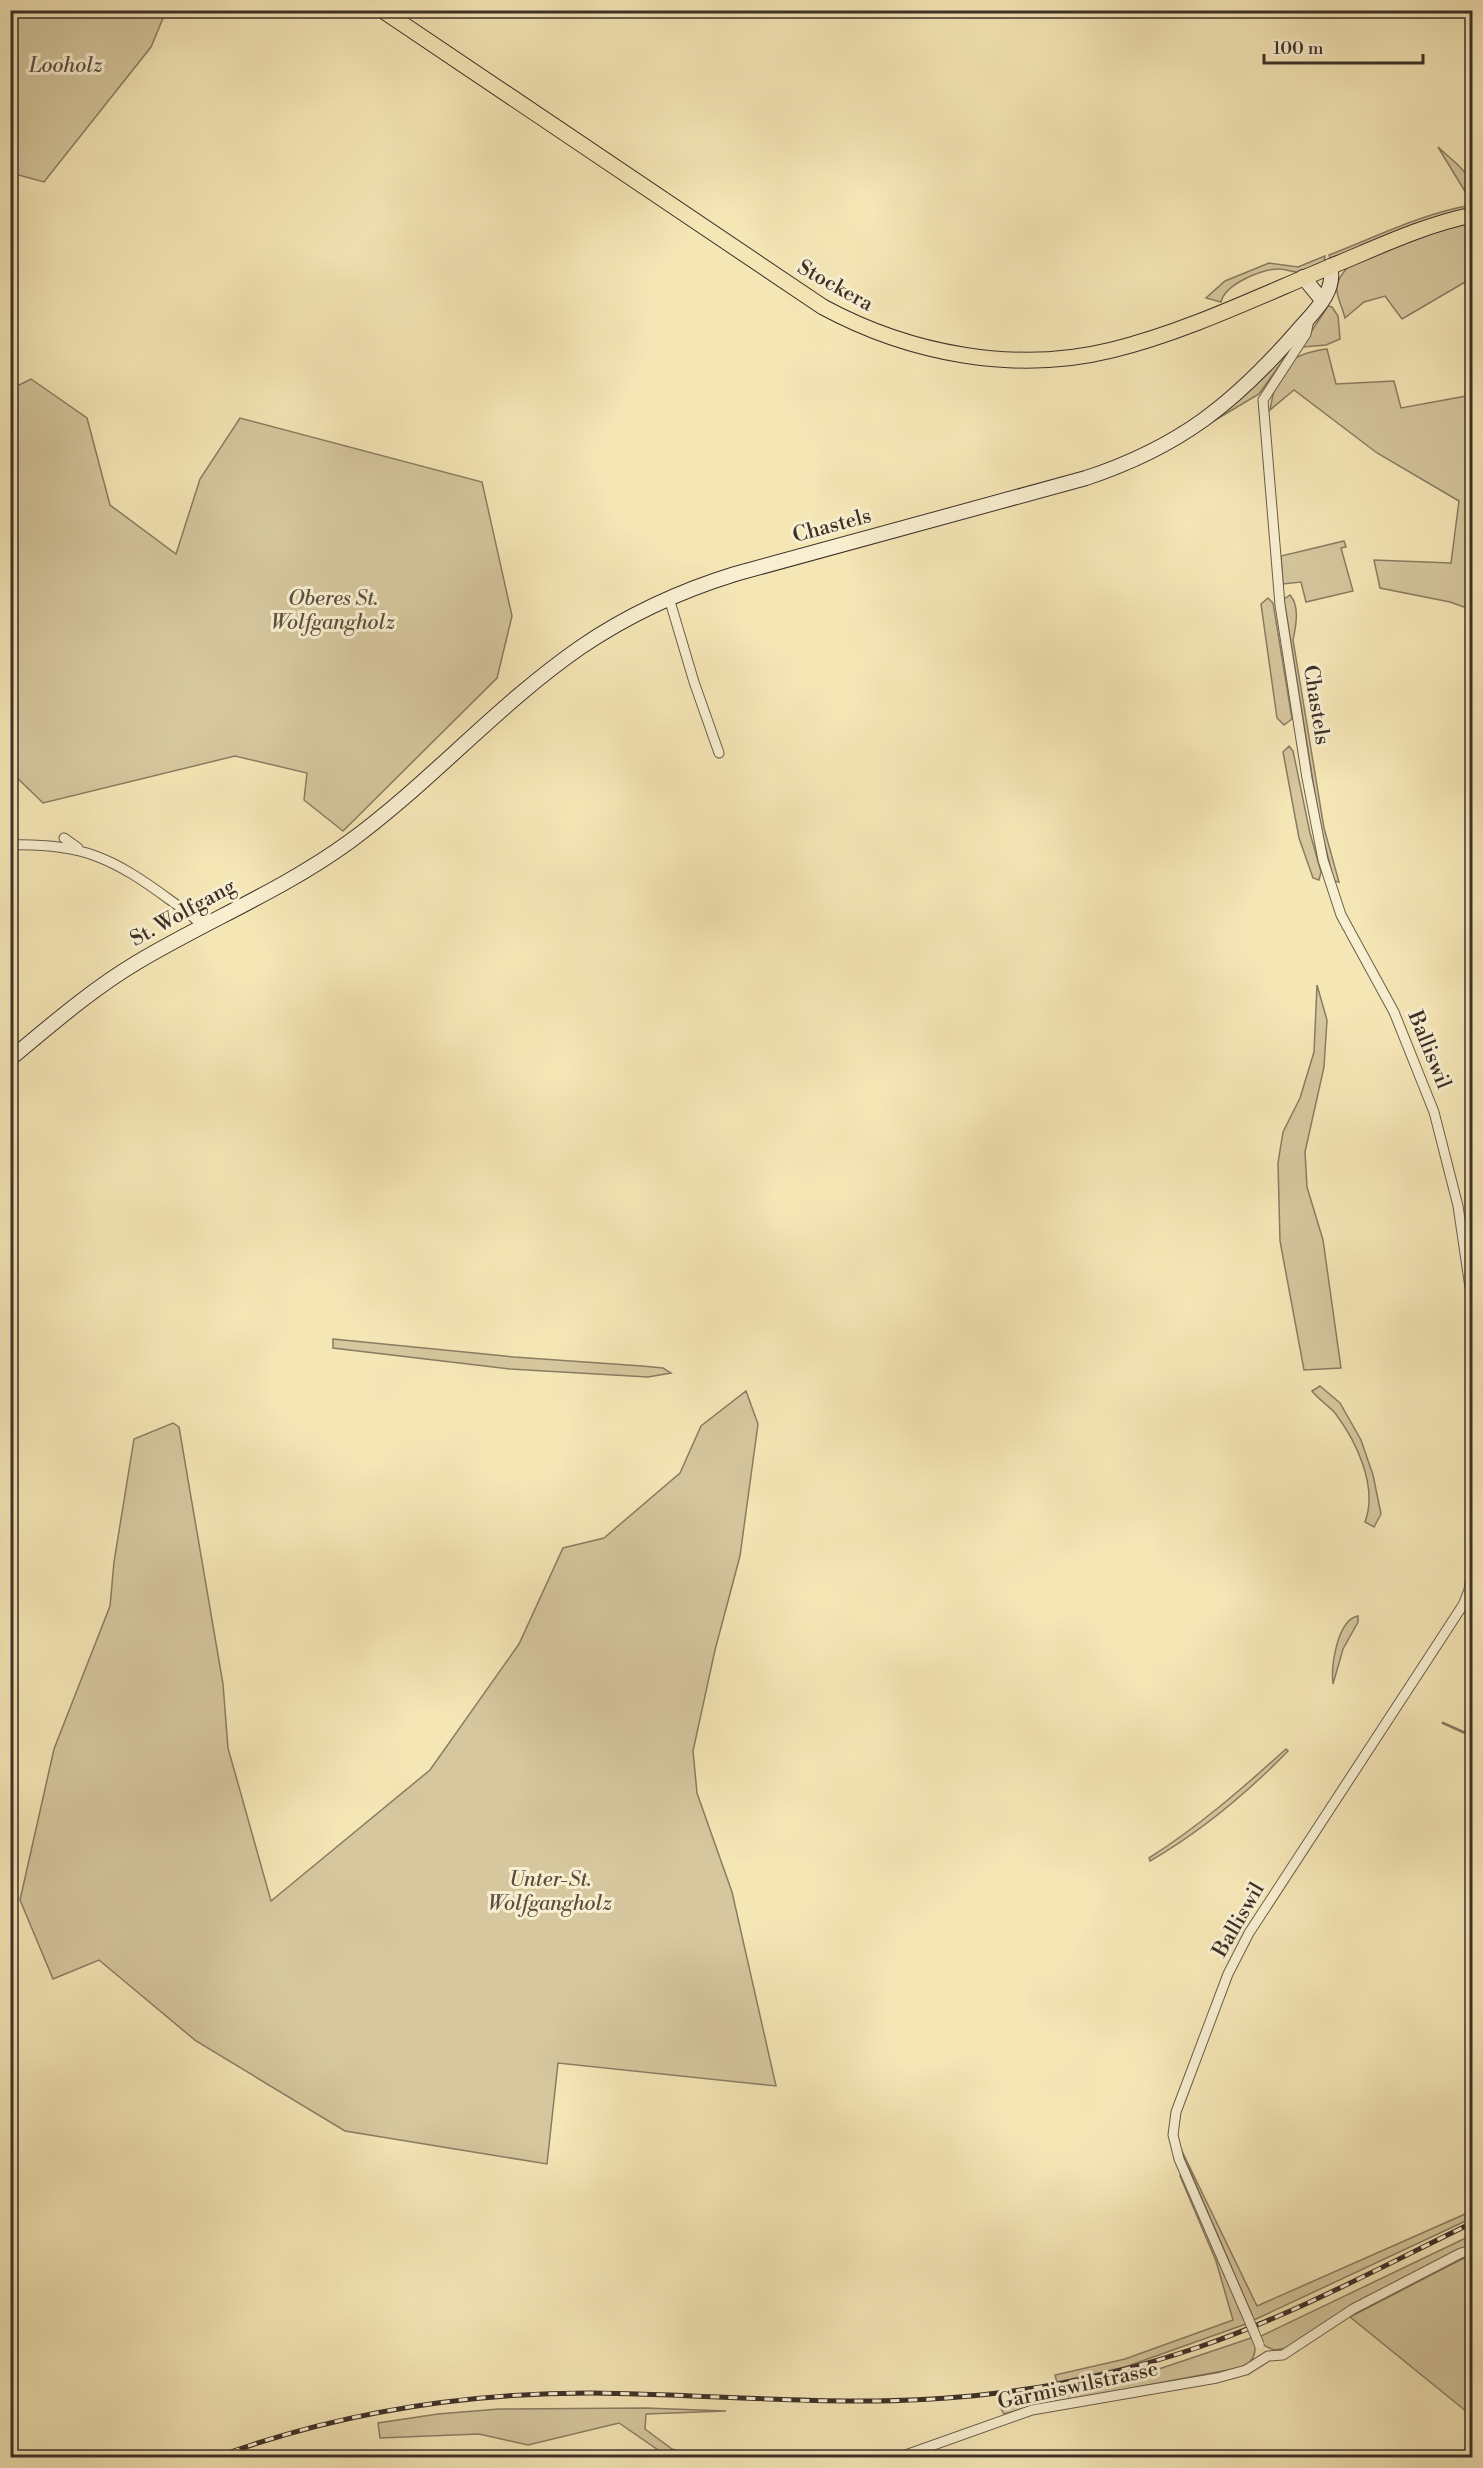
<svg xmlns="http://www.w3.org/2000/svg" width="1483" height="2468" font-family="'Libre Bodoni',serif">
	<rect width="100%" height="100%" fill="#f5e6b6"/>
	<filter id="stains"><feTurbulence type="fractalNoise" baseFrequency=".00333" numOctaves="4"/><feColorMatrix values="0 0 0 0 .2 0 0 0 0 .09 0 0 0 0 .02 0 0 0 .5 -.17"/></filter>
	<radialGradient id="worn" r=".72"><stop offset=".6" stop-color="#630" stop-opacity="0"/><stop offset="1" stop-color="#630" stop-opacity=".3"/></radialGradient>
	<path fill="#d6c79e" stroke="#8a7c63" stroke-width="1.5" d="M10 11H166L151 47 44 182 11 173Z
		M1438 147C1459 167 1473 171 1472 203Z
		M1472 205V209L1330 258 1329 255C1376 237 1423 213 1472 205Z
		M1472 221V278L1402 319 1385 296 1364 302 1345 318C1339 295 1328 288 1349 266L1437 229Z
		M1325 256 1324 262C1316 266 1307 272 1298 272 1292 272 1285 269 1279 269 1262 269 1225 284 1221 302L1206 298 1225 281 1269 263 1298 267Z
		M1328 306 1332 307 1338 316 1340 339 1326 345 1303 347 1302 346Z
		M1303 332 1259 394 1207 425Z
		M1327 349 1336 384 1394 381 1401 408 1472 395V610L1450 602 1380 588 1374 560 1451 563 1459 501 1377 453 1294 390 1270 410C1277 370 1285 354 1327 349Z
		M31 379 87 418 110 505 176 554 200 479 240 418 482 482 512 616 497 678 343 831 304 800 307 773 235 756 43 803 10 771 11 389Z
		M1344 541 1346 547 1341 548 1353 591 1306 602 1301 582 1283 584 1281 556Z
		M1290 595C1300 606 1296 626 1293 640L1324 828 1339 882 1334 881 1320 825 1284 599Z
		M1268 598 1273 603 1292 719 1284 725 1277 718 1261 604Z
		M1289 746 1293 751 1310 833 1321 872 1319 880 1313 878 1299 838 1283 752Z
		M1317 985 1327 1020 1324 1067 1305 1152 1307 1187 1323 1240 1341 1368 1304 1370 1280 1241 1278 1163 1283 1132 1300 1098 1314 1052Z
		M333 1339 514 1357 642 1366 663 1368 671 1373 648 1377 510 1369 333 1348Z
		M1320 1386 1340 1403 1361 1440 1373 1475 1381 1514 1374 1527 1365 1522C1378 1487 1357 1442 1335 1413 1328 1405 1319 1400 1312 1391Z
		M746 1391 758 1424 740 1556 715 1650 693 1751 697 1793 732 1892 776 2086 558 2063 547 2164 345 2131 196 2041 99 1960 53 1979 20 1900 54 1749 110 1606 114 1562 134 1439 173 1423 179 1427 223 1684 228 1748 271 1901 430 1770 519 1644 563 1548 604 1538 680 1473 701 1426Z
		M1358 1616V1622L1343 1649 1333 1684C1331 1666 1337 1620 1358 1616Z
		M1286 1749 1288 1751C1248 1792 1200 1832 1150 1861L1149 1858C1198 1827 1243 1788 1286 1749Z
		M1180 2147 1257 2306 1472 2211V2218L1254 2320Z
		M1183 2175 1246 2324 1125 2367 1057 2382 1055 2375 1125 2359 1233 2320 1216 2261 1180 2176Z
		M1472 2235V2244L1359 2301 1288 2348 1274 2350 1265 2346 1259 2337Z
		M1472 2257V2416L1350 2317 1462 2259Z
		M1254 2337C1256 2351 1256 2359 1244 2367L1031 2407 1004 2414 998 2404 1060 2395 1129 2379Z
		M646 2408 726 2411 646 2414 645 2429 672 2449 698 2457H675L664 2454 619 2423 528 2445 479 2434 380 2438 378 2423 438 2414 499 2409Z"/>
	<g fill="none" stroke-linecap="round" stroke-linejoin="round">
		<path stroke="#867860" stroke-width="3" d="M1468 518 1472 525
			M1443 1723 1472 1736"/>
		<g stroke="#6b5e4c" stroke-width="11">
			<path id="street" d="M1309 320 1306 334 1263 400 1280 605 1307 778 1323 860 1341 915 1394 1012 1434 1112 1458 1206 1472 1301
				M669 598 694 682 719 753
				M64 838 78 848
				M10 845C82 843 113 858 170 900 181 908 193 915 202 926
				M1249 2320 1179 2159 1173 2135 1176 2112 1228 1974 1249 1933 1463 1605 1469 1590 1472 1569
				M1268 2356 1283 2355 1353 2309 1461 2253 1472 2250
				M897 2458 1032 2410 1217 2378 1246 2370 1268 2356"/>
		</g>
		<g stroke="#3d3028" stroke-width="16">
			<path id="secondary" d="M1303 277 1322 300
				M10 1059C51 1025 91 990 136 963 206 921 283 890 349 842 430 783 497 705 581 647 628 615 680 591 735 574L1086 478C1180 447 1235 403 1299 329 1314 312 1337 291 1330 266"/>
		</g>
		<g stroke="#3d3028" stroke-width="17">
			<path id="primary" d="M382 10 823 307C910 354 1015 374 1112 350 1186 332 1262 295 1332 266 1378 247 1424 225 1472 215"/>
		</g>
		<use href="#street" stroke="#f8efd0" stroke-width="9"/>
		<use href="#secondary" stroke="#f8efd0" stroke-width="14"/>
		<use href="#primary" stroke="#f5e6b6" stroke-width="15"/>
		<g stroke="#3d3028" stroke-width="5">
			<path id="rail" d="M214 2458C336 2413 462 2393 591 2393 723 2394 858 2410 989 2394 1061 2386 1131 2370 1199 2347 1293 2315 1383 2266 1472 2223"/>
		</g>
		<use href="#rail" stroke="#f8efd0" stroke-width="3" stroke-dasharray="9" stroke-linecap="butt"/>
		<g stroke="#6b5e4c" stroke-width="11" stroke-linecap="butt">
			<path id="street-bridge" d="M1249 2320 1259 2344"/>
		</g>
		<use href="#street-bridge" stroke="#f8efd0" stroke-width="9"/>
	</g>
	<g text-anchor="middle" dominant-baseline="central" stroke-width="6" stroke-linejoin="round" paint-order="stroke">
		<g font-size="21" font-style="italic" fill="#5c4e40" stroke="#f8efd0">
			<text x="66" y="66">Looholz</text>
			<text x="333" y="599">Oberes St.<tspan x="333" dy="24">Wolfgangholz</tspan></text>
			<text x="550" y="1880">Unter-St.<tspan x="550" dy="24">Wolfgangholz</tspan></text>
		</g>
		<g font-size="21" fill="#3d3028" stroke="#f8efd0">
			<text transform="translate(835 286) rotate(29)">Stockera</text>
			<text transform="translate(832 526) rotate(-15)">Chastels</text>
			<text transform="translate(1316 705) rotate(81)">Chastels</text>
			<text transform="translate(183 913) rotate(-29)">St. Wolfgang</text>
			<text transform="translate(1429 1050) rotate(68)">Balliswil</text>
			<text transform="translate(1239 1920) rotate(-60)">Balliswil</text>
			<text transform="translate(1078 2386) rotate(-12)">Garmiswilstrasse</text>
		</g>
	</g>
	<rect width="1483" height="2468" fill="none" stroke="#f5e6b6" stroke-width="36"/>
	<rect x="12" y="12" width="1459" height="2444" fill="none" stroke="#3d3028" stroke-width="3"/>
	<rect x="18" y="18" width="1447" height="2432" fill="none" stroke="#3d3028" stroke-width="1.5"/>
	<path d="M1264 54v9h159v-9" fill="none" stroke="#3d3028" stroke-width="3"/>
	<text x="1273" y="54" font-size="18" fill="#3d3028" stroke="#f8efd0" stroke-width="4.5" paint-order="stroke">100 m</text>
	<rect width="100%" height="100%" filter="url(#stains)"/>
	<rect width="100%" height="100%" fill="url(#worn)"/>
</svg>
